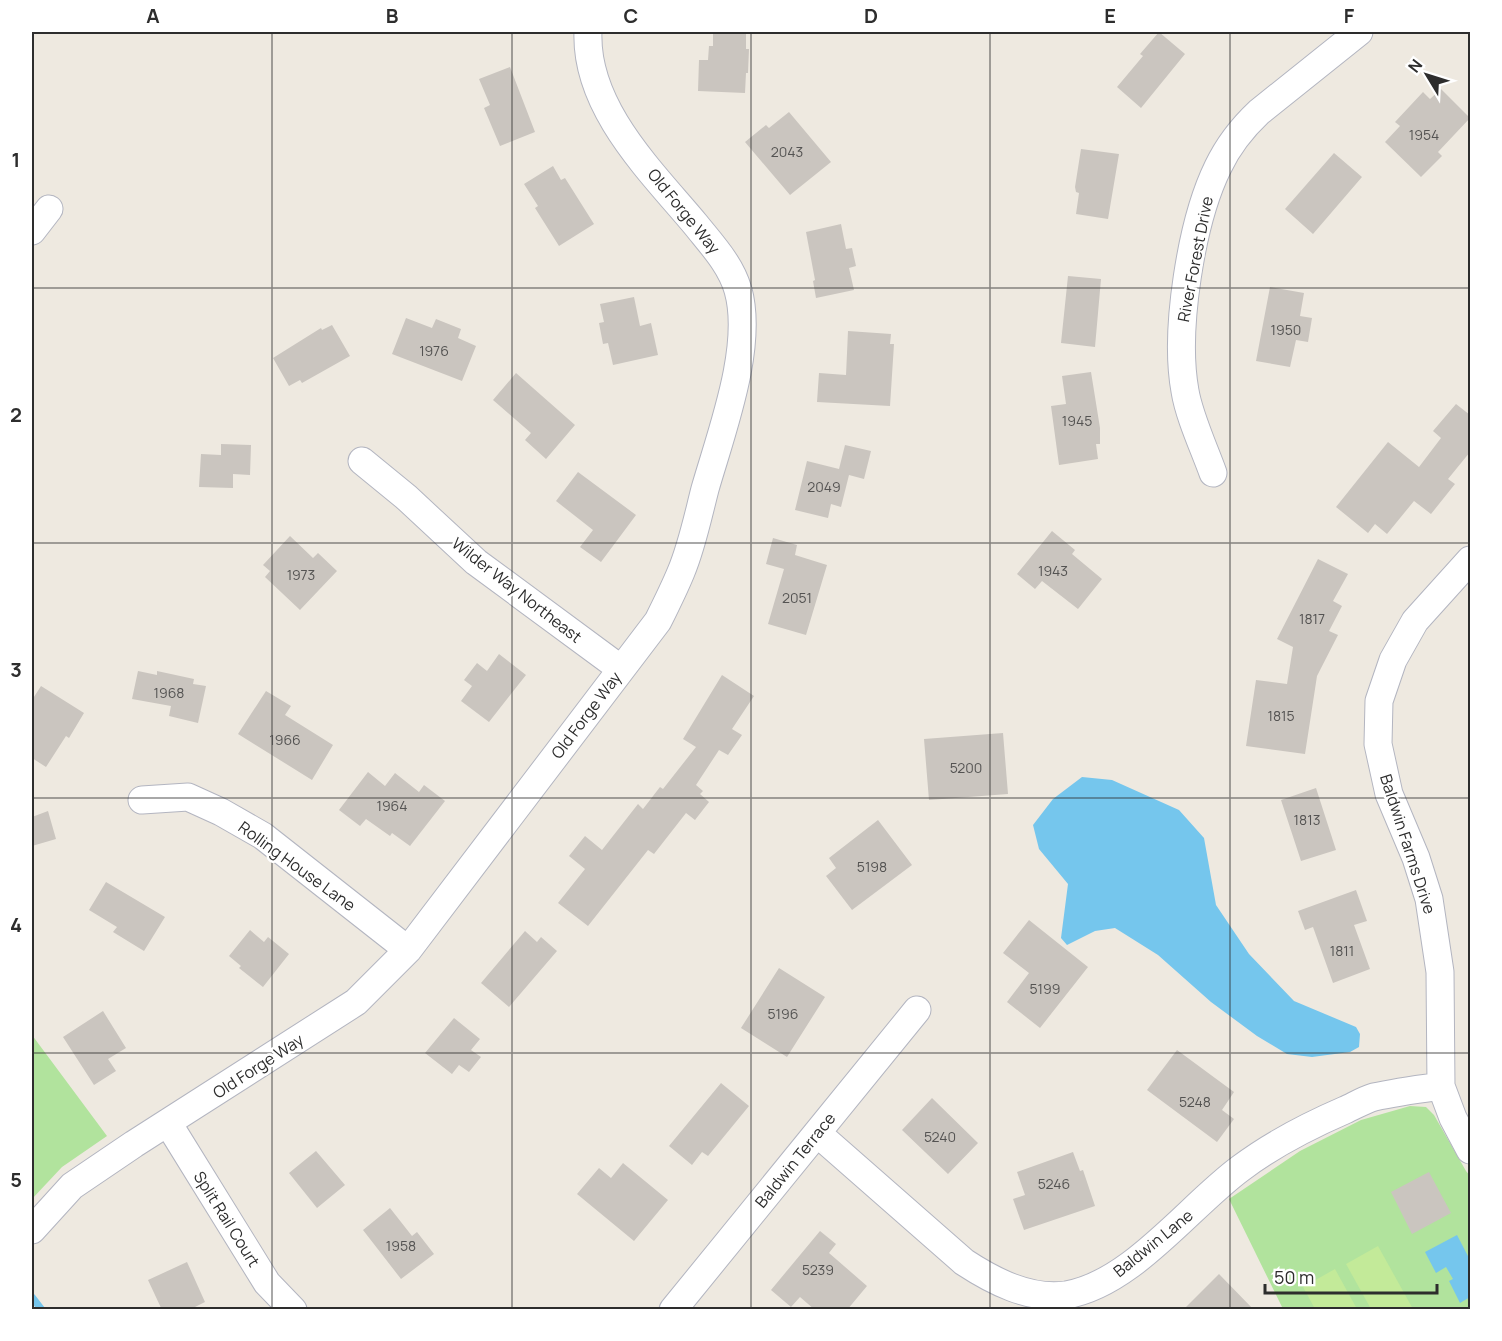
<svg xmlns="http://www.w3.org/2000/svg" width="1502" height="1341" font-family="Manrope,sans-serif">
	<rect width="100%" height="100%" fill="#eee9e0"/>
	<path fill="#b1e39d" d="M32 1035 107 1136 62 1167 32 1199Z
		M1410 1106 1426 1107 1434 1115 1466 1171 1470 1176V1309H1283L1229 1199 1300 1151 1361 1120Z"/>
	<path fill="#c3ea99" d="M1378 1246 1413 1309H1371L1346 1264Z
		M1335 1269 1357 1309H1315L1303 1287Z"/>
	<path fill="#75c6ed" d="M1082 777 1112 780 1179 810 1204 838 1216 905 1249 954 1294 1001 1356 1027 1360 1034 1359 1047 1350 1052 1312 1057 1287 1054 1257 1036 1211 1002 1158 955 1115 928 1095 931 1067 945 1061 938 1068 884 1039 849 1033 825 1053 799Z
		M1457 1235 1470 1260V1297L1460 1303 1449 1281 1453 1279 1446 1267 1436 1273 1425 1252Z"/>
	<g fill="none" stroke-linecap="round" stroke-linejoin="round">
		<path stroke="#75c6ed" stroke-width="7" d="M32 1297 42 1310"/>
	</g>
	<path fill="#cac5bf" d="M1159 32 1185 54 1141 108 1117 87 1143 56 1140 54Z
		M713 33 746 34V49H749L748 73H746L745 93 698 91 699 60H708L709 46H713Z
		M510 67 535 132 500 146 484 108 490 105 479 79Z
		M1441 89 1470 118 1438 152 1442 156 1421 177 1385 142 1400 126 1395 122 1423 92 1430 99Z
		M789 112 831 162 790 195 745 142 766 125 769 128Z
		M1081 149 1119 154 1108 219 1076 214 1079 193 1076 192 1075 187Z
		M1334 153 1362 177 1313 234 1285 209Z
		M553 166 561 180 565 178 594 224 559 246 535 208 538 206 524 184Z
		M841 224 846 249 852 248 856 266 849 268 854 290 816 298 813 281 815 280 806 232Z
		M1068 276 1101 279 1095 347 1061 343Z
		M1270 287 1304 293 1300 316 1312 318 1308 342 1296 340 1290 367 1256 361Z
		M634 297 640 326 651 323 658 355 613 365 608 343 603 344 599 323 604 322 600 304Z
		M406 318 432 328 436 319 461 329 458 338 476 346 462 381 392 354Z
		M332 325 350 356 302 383 300 380 289 386 273 358 321 328 322 330Z
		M848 331 891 334 890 344H894L890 406 817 402 819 373 846 375Z
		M1091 372 1100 428V444H1096L1098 459 1059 465 1051 406 1066 404 1062 376Z
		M516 373 575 425 546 459 525 440 531 433 493 400Z
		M1456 404 1470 415V452L1448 479 1455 484 1431 514 1414 501 1387 534 1375 524 1368 533 1336 507 1388 442 1419 467 1441 438 1433 431Z
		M221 444 251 445 250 475 233 474V488L199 487 201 454 221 455Z
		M845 445 871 451 864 479 849 475 841 507 831 504 828 518 795 510 807 461 839 469Z
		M578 472 636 515 601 562 580 547 593 530 556 501Z
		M1052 531 1075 550 1072 554 1102 579 1078 609 1042 581 1035 589 1017 574Z
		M290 536 313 558 318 553 337 571 300 610 265 577 270 571 263 565Z
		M773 538 797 545 795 555 827 565 806 635 768 624 784 569 766 564Z
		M1318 559 1348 574 1333 601 1342 606 1329 631 1338 635 1317 676 1305 754 1246 746 1256 680 1287 684 1293 647 1277 639Z
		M499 654 526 675 489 722 461 701 472 686 464 680 477 663 487 671Z
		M138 671 157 675V671L194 679 193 684 206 686 198 723 169 716 171 706 132 699Z
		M722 675 754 696 732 729 742 735 728 755 719 750 696 785 703 791 700 794 709 802 695 820 686 813 654 854 648 850 588 926 558 903 585 869 569 856 585 836 602 850 638 804 643 809 660 787 663 789 696 747 683 739Z
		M41 686 84 713 69 738 66 736 46 767 32 758V700Z
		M266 691 291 706 285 715 333 745 312 780 238 734Z
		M1003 733 1008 794 929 800 924 739Z
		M368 772 385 786 395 773 419 792 424 785 445 801 410 846 392 833 390 836 366 819 360 826 339 810Z
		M1316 788 1336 850 1301 861 1281 800Z
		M48 811 56 839 32 846V817Z
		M878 820 912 865 852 910 826 876 836 868 829 858Z
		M106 882 165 917 144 951 113 932 117 927 89 910Z
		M1356 890 1367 921 1354 925 1370 969 1333 983 1313 927 1305 930 1298 911Z
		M1029 920 1088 967 1040 1028 1007 1002 1029 973 1003 953Z
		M250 930 264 942 268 937 289 954 263 987 239 968 241 966 229 956Z
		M525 931 537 942 541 937 557 951 509 1007 481 983Z
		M779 968 825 997 787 1057 741 1028Z
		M103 1011 126 1048 108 1059 116 1071 94 1085 63 1037Z
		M454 1018 480 1039 471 1050 481 1057 469 1072 459 1065 452 1074 425 1053Z
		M1177 1050 1234 1092 1222 1110 1234 1119 1217 1142 1147 1090Z
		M721 1083 749 1106 708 1156 702 1152 692 1165 669 1146Z
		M932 1098 978 1143 948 1174 902 1130Z
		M316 1151 345 1185 317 1208 289 1173Z
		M1073 1152 1080 1171 1083 1170 1095 1206 1024 1230 1013 1199 1025 1195 1017 1172Z
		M623 1163 668 1200 634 1241 577 1194 599 1168 611 1178Z
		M1429 1172 1451 1213 1412 1234 1391 1192Z
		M390 1208 412 1236 417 1232 434 1254 401 1279 363 1230Z
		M820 1231 836 1244 829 1253 867 1286 847 1310H815L800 1297 791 1307 771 1290Z
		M187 1262 205 1302 189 1310H162L148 1280Z
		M1219 1274 1254 1310H1183Z"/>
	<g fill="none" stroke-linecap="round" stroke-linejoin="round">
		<g stroke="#b3b5c0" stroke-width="29">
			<path id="minor" d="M32 231 49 209
				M362 461 406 497 476 562 621 669
				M1213 473C1204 448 1189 416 1185 391 1174 331 1191 222 1218 167 1228 146 1242 128 1259 112L1359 32
				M1470 560 1415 621 1393 660 1379 701 1378 744 1389 794 1416 858 1429 899 1440 972 1441 1086 1453 1118 1470 1150
				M142 800 188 797 221 812 263 836 408 950
				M168 1123 267 1283 293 1310
				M817 1133 964 1262C993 1281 1029 1300 1066 1295 1132 1284 1189 1206 1241 1168 1273 1144 1308 1126 1345 1110 1354 1106 1364 1100 1374 1097 1396 1092 1419 1089 1441 1086
				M32 1230 72 1186 134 1144 356 1002 408 950 658 621C666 605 674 589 681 572 692 546 698 516 705 489 721 433 754 347 738 290 731 265 712 245 696 225 651 171 585 108 588 32
				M673 1310 917 1010"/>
		</g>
		<use href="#minor" stroke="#fff" stroke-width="27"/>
	</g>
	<path fill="none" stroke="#2d2d2d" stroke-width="1.5" stroke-opacity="0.55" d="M272 32V1310M512 32V1310M751 32V1310M990 32V1310M1230 32V1310M32 288H1470M32 543H1470M32 798H1470M32 1053H1470"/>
	<g text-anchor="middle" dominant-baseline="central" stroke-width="5" stroke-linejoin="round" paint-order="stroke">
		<g font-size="14" fill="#545352">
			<text x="1424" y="134">1954</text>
			<text x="787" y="151">2043</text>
			<text x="1286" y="329">1950</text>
			<text x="434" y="350">1976</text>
			<text x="1077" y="420">1945</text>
			<text x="824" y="486">2049</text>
			<text x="1053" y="570">1943</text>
			<text x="301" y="574">1973</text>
			<text x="797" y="597">2051</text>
			<text x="1312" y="618">1817</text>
			<text x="169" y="692">1968</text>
			<text x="1281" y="715">1815</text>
			<text x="285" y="739">1966</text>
			<text x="966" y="767">5200</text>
			<text x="392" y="805">1964</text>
			<text x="1307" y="819">1813</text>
			<text x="872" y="866">5198</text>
			<text x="1342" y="950">1811</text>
			<text x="1045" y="988">5199</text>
			<text x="783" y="1013">5196</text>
			<text x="1195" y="1101">5248</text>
			<text x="940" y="1136">5240</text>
			<text x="1054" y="1183">5246</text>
			<text x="401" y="1245">1958</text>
			<text x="818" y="1269">5239</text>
		</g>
		<g font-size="16" fill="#2d2d2d" stroke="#fff">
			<text transform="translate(684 211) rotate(51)">Old Forge Way</text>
			<text transform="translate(1195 259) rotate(-79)">River Forest Drive</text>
			<text transform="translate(517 590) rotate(38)">Wilder Way Northeast</text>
			<text transform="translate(586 715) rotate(-53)">Old Forge Way</text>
			<text transform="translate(1408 844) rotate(72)">Baldwin Farms Drive</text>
			<text transform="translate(297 866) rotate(36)">Rolling House Lane</text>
			<text transform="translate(258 1066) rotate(-33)">Old Forge Way</text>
			<text transform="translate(795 1160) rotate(-51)">Baldwin Terrace</text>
			<text transform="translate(227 1219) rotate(58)">Split Rail Court</text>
			<text transform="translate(1153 1243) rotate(-39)">Baldwin Lane</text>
		</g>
	</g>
	<rect width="1502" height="1341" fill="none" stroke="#ffffff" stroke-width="66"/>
	<g transform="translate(1427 75) rotate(308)" stroke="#ffffff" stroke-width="4.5" paint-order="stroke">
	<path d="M0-4.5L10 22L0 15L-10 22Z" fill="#2d2d2d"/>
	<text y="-9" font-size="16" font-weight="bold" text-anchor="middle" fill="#2d2d2d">N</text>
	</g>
	<path d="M1265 1284v9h172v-9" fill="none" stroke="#2d2d2d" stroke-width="3"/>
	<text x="1274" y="1284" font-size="18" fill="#2d2d2d" stroke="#ffffff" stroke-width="4.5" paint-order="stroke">50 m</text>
	<rect x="33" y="33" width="1436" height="1275" fill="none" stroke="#2d2d2d" stroke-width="2"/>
	<g font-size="20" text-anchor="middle" font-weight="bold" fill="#2d2d2d">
		<text x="153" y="23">A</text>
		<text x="392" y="23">B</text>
		<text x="631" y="23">C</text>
		<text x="871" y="23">D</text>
		<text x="1110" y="23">E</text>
		<text x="1349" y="23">F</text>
		<text x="16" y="167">1</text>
		<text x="16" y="422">2</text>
		<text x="16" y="677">3</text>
		<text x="16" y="932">4</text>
		<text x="16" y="1187">5</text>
	</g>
</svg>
